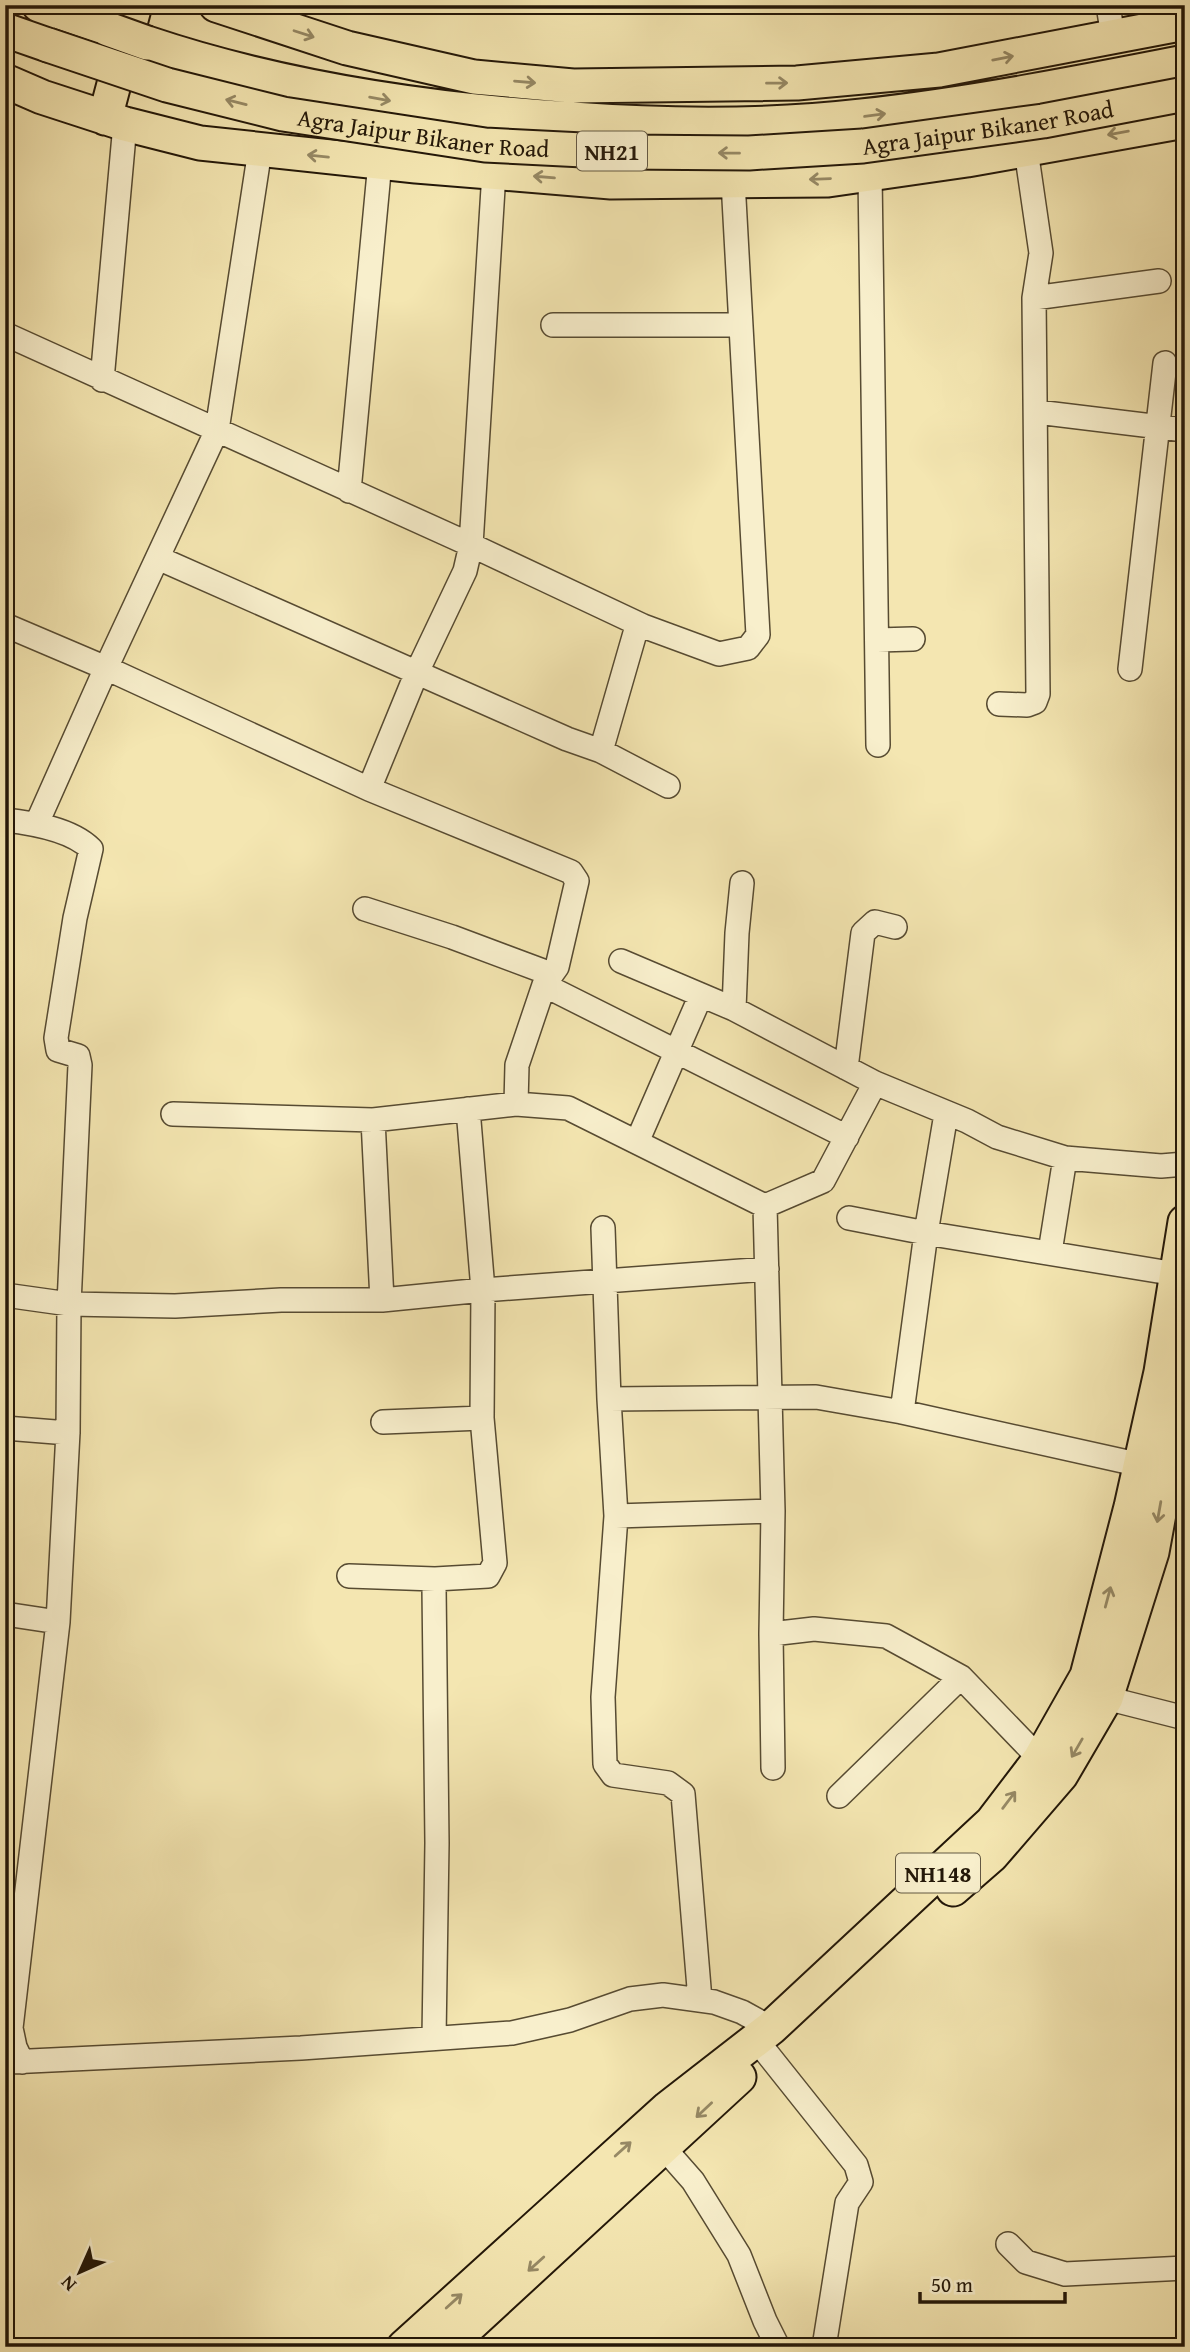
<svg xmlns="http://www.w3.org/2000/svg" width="1190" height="2352" font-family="'Gentium Book Plus',serif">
	<rect width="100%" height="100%" fill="#f4e6b1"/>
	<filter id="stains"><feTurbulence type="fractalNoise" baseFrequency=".00286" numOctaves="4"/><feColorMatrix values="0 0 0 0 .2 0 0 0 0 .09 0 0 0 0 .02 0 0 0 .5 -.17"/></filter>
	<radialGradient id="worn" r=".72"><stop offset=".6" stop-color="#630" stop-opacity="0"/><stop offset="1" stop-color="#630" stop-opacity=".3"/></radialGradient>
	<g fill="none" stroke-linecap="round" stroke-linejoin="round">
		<g stroke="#574b32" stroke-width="26">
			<path id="minor" d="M1108 5 1113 37
				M494 172 471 545 465 571 417 672 369 789 571 872 577 881 557 967 544 985 517 1065 516 1104
				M870 174 878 745
				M1034 298 1159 281
				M553 325H740
				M5 334 471 545 643 626 719 654 748 648 758 635 733 181
				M102 380 125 124
				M1037 412 1185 430
				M349 491 380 162
				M158 558 567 739 601 751
				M5 625 106 668 369 789
				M643 626 635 633 601 751 668 786
				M877 640 913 639
				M1130 669 1165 363
				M999 704 1027 705 1035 702 1038 694 1034 298 1041 253 1026 150
				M5 820C32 823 71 829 91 849L75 918 56 1038 58 1050 78 1056 80 1065 69 1304 68 1432 58 1622 11 2028 15 2047 22 2062
				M37 823 106 668 217 430 260 150
				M365 909 452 937 551 974
				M621 961 734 1009 875 1083 967 1121 997 1137 1065 1158 1161 1166 1185 1164
				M544 985 847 1137
				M734 1009 737 933 742 883
				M846 1068 863 933 875 922 895 927
				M173 1114 373 1120 516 1104 568 1108 765 1206
				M373 1120 382 1300
				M637 1142 701 995
				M849 1218 926 1233 1176 1274
				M603 1228 609 1399 616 1516 603 1697 605 1764 613 1775 668 1783 683 1794 700 2000
				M1050 1252 1065 1158
				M5 1295 69 1304 175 1306 281 1300H382L483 1290 767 1269
				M609 1399 816 1397 902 1412 1141 1465 1185 1471
				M902 1412 926 1233 946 1114
				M383 1422 482 1418
				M5 1428 68 1433
				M616 1516 773 1511
				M349 1576 435 1579
				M5 1614 58 1622
				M771 1634 814 1629 886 1636 961 1677 1040 1759
				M1106 1698 1185 1718
				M773 1768 771 1634 773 1511 765 1206 823 1181 875 1083
				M839 1796 961 1677
				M434 2038 437 1843 434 1587 435 1579 488 1576 495 1563 482 1418 483 1290 468 1109
				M766 2052 856 2165 861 2182 847 2203 824 2347
				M9 2062 301 2048 512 2033 570 2020 630 1999 663 1995 714 2002 742 2012 771 2028
				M664 2148 693 2181 739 2255 765 2321 778 2347
				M1008 2244 1026 2262 1065 2274 1185 2268"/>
		</g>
		<g stroke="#231708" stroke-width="37">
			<path id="highway" d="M39 5 108 29
				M216 5 347 48 474 77 573 86 797 83 939 70 1185 23
				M5 30 48 45
				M147 43C284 89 428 110 572 119 669 126 765 127 862 116 970 104 1078 83 1185 62
				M5 81 42 97 125 124 200 143 416 166 611 182 828 180 967 160 1185 121
				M105 118 135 5
				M953 1889 992 1855 1061 1775 1106 1698 1152 1552 1185 1372
				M404 2347 668 2108 771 2028 992 1822 1040 1759 1087 1676 1131 1507 1161 1372 1185 1222
				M446 2347 739 2077"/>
		</g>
		<use href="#minor" stroke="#f8efcc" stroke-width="23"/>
		<use href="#highway" stroke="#f4e6b1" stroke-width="33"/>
		<g stroke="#231708" stroke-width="37" stroke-linecap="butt">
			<g id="highway-bridge">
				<path d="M108 29 147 43"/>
				<path id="s1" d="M48 45 167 85 283 114 485 145 623 152 749 153 863 146 1043 121 1185 94"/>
			</g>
		</g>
		<use href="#highway-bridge" stroke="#f4e6b1" stroke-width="33"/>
	</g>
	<defs><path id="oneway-shaft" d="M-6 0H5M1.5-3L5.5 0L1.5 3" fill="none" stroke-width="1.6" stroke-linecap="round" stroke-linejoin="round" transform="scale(1.75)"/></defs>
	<g stroke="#968965">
		<use href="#oneway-shaft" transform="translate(304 34) rotate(18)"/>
		<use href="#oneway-shaft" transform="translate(1003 58) rotate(-11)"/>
		<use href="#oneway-shaft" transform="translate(525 82) rotate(5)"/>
		<use href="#oneway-shaft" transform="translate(777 83) rotate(-1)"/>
		<use href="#oneway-shaft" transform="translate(380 99) rotate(10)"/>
		<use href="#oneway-shaft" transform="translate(236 102) rotate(-166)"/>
		<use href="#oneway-shaft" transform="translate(875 115) rotate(-8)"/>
		<use href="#oneway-shaft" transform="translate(1118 133) rotate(170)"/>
		<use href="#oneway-shaft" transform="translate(729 153) rotate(-179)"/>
		<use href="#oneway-shaft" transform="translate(318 156) rotate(-174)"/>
		<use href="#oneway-shaft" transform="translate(544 177) rotate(-175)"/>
		<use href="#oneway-shaft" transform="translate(820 179) rotate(178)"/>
		<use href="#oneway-shaft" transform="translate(1159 1512) rotate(100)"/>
		<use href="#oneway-shaft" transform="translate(1108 1597) rotate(-75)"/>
		<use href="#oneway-shaft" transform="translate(1077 1748) rotate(120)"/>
		<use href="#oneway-shaft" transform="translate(1009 1800) rotate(-53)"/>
		<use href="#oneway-shaft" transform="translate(704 2110) rotate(137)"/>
		<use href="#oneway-shaft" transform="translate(623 2149) rotate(-42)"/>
		<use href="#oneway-shaft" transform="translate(536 2264) rotate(138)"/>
		<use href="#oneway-shaft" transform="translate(454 2301) rotate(-42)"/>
	</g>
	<g text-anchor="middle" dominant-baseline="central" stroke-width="6" stroke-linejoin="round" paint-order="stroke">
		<g fill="#f8efcc" stroke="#635843" stroke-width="2">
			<rect x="577" y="131.5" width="70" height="39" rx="5"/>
			<rect x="896" y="1853.5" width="84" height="39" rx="5"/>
		</g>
		<g font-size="23" font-weight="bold" fill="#231708">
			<text x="612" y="151">NH21</text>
			<text x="938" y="1873">NH148</text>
		</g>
		<g font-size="24" fill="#231708" stroke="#f8efcc">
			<text stroke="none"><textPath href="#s1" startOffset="954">Agra Jaipur Bikaner Road</textPath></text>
			<text stroke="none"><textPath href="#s1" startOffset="387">Agra Jaipur Bikaner Road</textPath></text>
		</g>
	</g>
	<rect width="1190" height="2352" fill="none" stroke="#f4e6b1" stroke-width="28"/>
	<rect x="7" y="7" width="1176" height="2338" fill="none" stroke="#231708" stroke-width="3.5"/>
	<rect x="14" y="14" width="1162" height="2324" fill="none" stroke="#231708" stroke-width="2"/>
	<g transform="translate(80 2272) rotate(225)" stroke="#f8efcc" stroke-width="5" paint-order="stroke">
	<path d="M0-5L12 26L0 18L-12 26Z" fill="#231708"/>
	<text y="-10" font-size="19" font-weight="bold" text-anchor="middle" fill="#231708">N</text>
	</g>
	<path d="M920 2292v10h145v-10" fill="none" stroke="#231708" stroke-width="3.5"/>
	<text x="931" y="2292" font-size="21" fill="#231708" stroke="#f8efcc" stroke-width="5" paint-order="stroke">50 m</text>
	<rect width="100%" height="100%" filter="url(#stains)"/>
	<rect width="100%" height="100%" fill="url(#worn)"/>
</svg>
